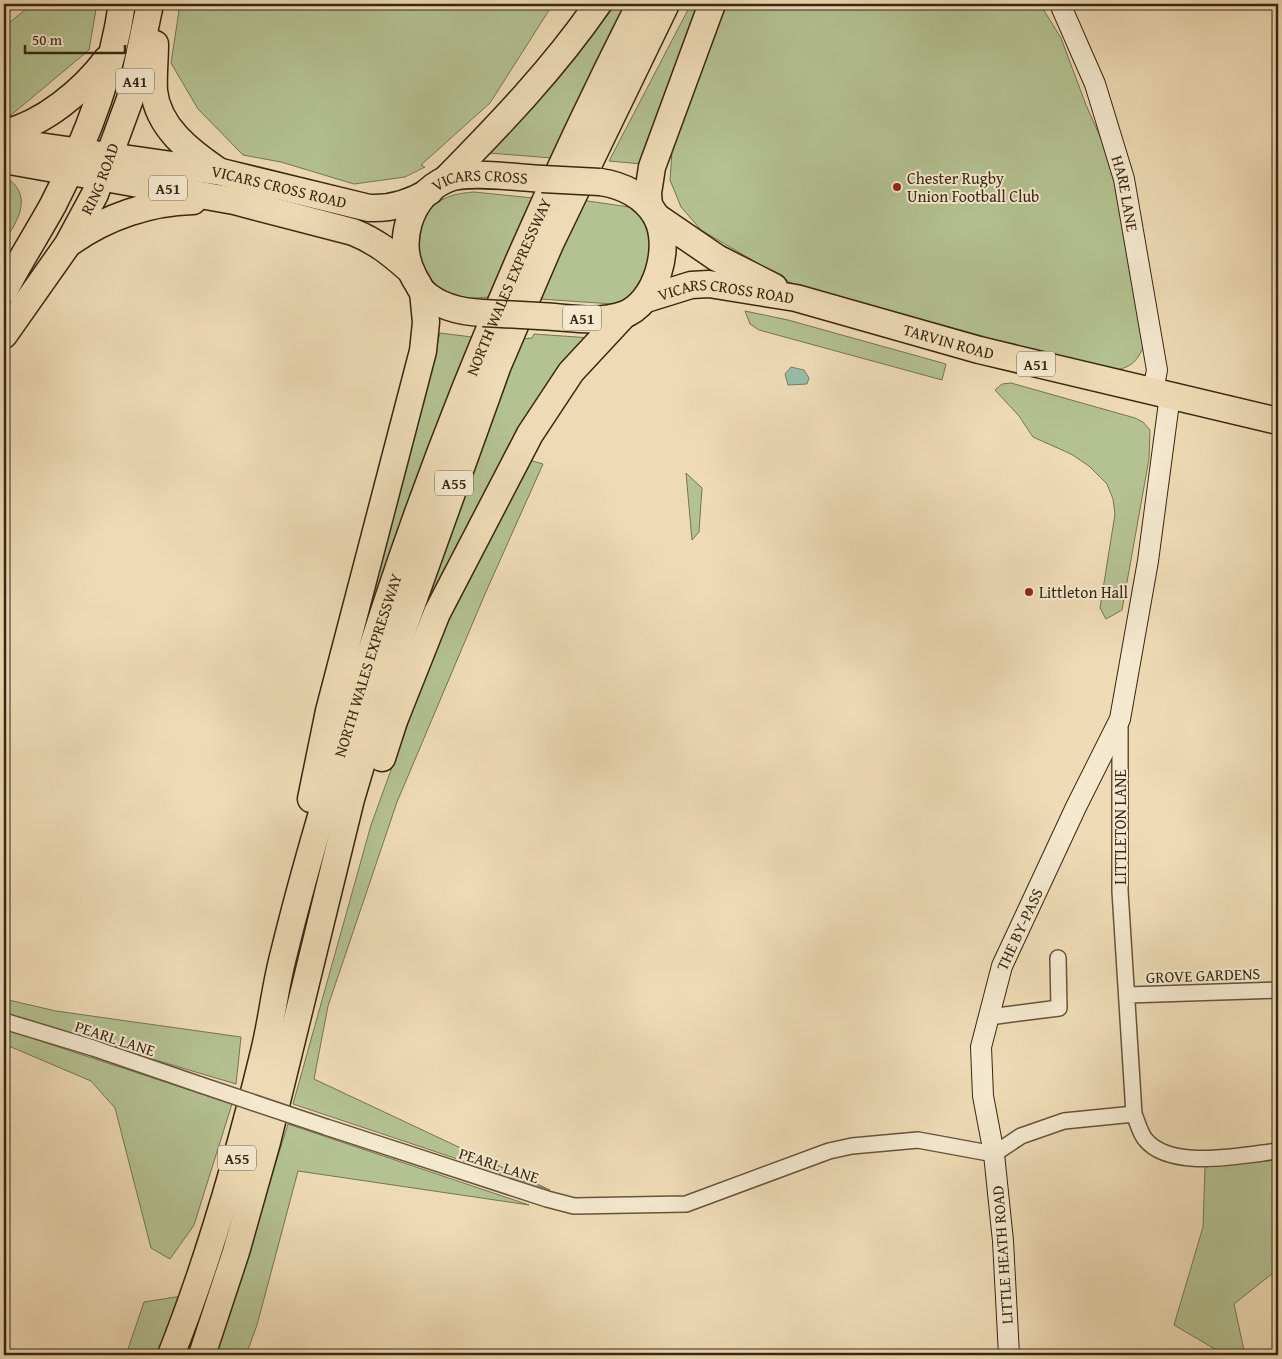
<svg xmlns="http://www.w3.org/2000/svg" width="1282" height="1359" font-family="'Gentium Book Plus',serif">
	<rect width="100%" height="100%" fill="#eedbb5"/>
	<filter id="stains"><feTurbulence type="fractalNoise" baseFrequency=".004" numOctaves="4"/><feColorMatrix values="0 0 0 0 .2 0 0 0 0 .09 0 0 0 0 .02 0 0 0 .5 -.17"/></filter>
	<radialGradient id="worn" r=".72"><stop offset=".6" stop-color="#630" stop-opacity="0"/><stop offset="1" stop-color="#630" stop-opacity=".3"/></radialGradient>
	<path fill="#b4c191" stroke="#767452" d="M32 4H97L89 50 4 121V27Z
		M180 4H553L490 103 421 165 425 167 405 177 354 184 281 162 243 155 198 109 171 63Z
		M617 4H629L552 158 489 153Z
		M691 4H700L642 164 609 161Z
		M725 4H1040L1061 38 1086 105 1120 181 1146 340C1138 361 1133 368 1110 371L793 284 701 230 681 207 670 180 672 151Z
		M4 176C34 194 19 220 4 241Z
		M474 192 533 198 488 297C476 298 461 299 450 294 427 282 415 260 420 234 421 224 424 214 432 207 443 196 459 193 474 192Z
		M581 200 629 207 646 222 654 247 641 285 625 301 613 304 540 299Z
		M745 311 788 320 946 364 942 380 759 330 750 324Z
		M440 333 472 337 344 711 403 469Z
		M534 334 591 338 398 669 521 339 532 338Z
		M1011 383 1135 418 1143 422 1150 430 1149 459 1122 610 1106 619 1100 608 1115 514 1113 499 1107 484 1089 466 1071 454 1033 437 1019 416 995 390 1002 384Z
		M529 460 543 464 485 594 397 802 328 1006 314 1079 550 1190 293 1104 371 825 443 627Z
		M686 473 702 488 699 532 692 540Z
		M4 999 56 1011 241 1037 236 1084 4 1015Z
		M4 1029 232 1104 194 1225 170 1259 151 1248 115 1108 91 1081 4 1044Z
		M288 1124 529 1205 298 1171 257 1325 246 1355H213L222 1333Z
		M1278 1160V1269L1234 1304 1245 1355H1225L1174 1325 1203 1227 1205 1167Z
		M182 1296 156 1355H126L144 1302Z"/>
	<path fill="#9bbca8" stroke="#73806c" d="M791 367 804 370 809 378 807 384 788 385 785 374Z"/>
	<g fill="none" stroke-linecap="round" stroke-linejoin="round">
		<g stroke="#66543b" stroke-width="18">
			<path id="street" d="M1128 995 1278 990
				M989 1017 1059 1008 1058 958
				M4 1021 93 1048 201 1085
				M1134 1114C1137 1121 1140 1133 1145 1139 1170 1171 1243 1155 1278 1151
				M326 1127 547 1199 574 1206 686 1204 829 1151 852 1146 918 1140 994 1154 1021 1136 1064 1121 1134 1114 1120 891V722"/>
		</g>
		<g stroke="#382712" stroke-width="22">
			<g id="secondary">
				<path id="s1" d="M1060 4 1095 84 1124 179 1157 370 1153 391"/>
				<path id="s2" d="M1009 1355 1003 1241 994 1154 983 1096 981 1047 1002 966 1076 807 1120 719 1148 561 1170 395"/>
			</g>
		</g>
		<g stroke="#382712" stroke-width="29">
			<g id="highway">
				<path d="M155 44C155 60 153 75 154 91 158 127 189 151 217 170"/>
				<path d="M4 133C43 124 83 91 107 59"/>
				<path id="s3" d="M4 141 221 172 369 208C392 209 411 203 430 191"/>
				<path d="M4 160 234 201 353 232C376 241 392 254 411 271"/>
				<path d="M446 179C500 124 554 68 598 4"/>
				<path d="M649 206 648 193 652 167 712 4"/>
				<path d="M657 217 717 258 774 287"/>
				<path d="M71 242C106 217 150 202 193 201"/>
				<path d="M4 291C19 262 37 234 53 205 85 143 112 73 122 4"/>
				<path id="s4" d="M646 299 691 285 709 284 796 298 979 350 1278 421"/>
				<path id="s5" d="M483 313C462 312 440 308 423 292 420 289 418 283 415 279 395 244 408 196 447 179 467 170 519 178 542 179"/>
				<path d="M539 316C566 317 597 324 623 315 656 304 673 246 656 216 645 196 622 185 600 182"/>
				<path id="s6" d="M4 335 68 244 95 194 130 99 150 4"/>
				<path d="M382 758 394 721 437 613 530 434 571 372 624 315"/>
				<path d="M311 799 329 711 423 351 426 322 423 292"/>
				<path id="s7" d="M171 1355C210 1257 239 1155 264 1052 272 1020 275 986 284 953 305 867 331 782 357 697 429 457 527 227 640 4"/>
				<path d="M202 1355 236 1252 267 1142 351 799 395 651 498 365 550 244 666 4"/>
			</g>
		</g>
		<use href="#street" stroke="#f4e8cf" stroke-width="15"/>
		<use href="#secondary" stroke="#f4e8cf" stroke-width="20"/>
		<use href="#highway" stroke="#eedbb5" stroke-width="26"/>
		<g stroke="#66543b" stroke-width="18" stroke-linecap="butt">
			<path id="street-bridge" d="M201 1085 326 1127"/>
		</g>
		<g stroke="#382712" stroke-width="29" stroke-linecap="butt">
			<path id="highway-bridge" d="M542 179 600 182
				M483 313 539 316"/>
		</g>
		<use href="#street-bridge" stroke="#f4e8cf" stroke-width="15"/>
		<use href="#highway-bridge" stroke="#eedbb5" stroke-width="26"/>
	</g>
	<g fill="#8f2418" stroke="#f4e8cf" stroke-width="2">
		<circle cx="897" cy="187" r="5"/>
		<circle cx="1029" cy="592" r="5"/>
	</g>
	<g text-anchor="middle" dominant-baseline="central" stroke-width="4" stroke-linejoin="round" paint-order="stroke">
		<g fill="#f4e8cf" stroke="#70614b" stroke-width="1">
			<rect x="116" y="68.5" width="38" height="25" rx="4"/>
			<rect x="149" y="175.5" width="38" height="25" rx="4"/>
			<rect x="563" y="305.5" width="38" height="25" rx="4"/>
			<rect x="1017" y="351.5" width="38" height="25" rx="4"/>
			<rect x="435" y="470.5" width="38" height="25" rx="4"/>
			<rect x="218" y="1145.5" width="38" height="25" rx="4"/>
		</g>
		<g font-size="15" font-weight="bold" fill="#382712">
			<text x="135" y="81">A41</text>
			<text x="168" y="188">A51</text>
			<text x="582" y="318">A51</text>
			<text x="1036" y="364">A51</text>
			<text x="454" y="483">A55</text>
			<text x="237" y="1158">A55</text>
		</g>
		<g font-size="16" fill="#382712" stroke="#f4e8cf" text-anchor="start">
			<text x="907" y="178">Chester Rugby<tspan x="907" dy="18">Union Football Club</tspan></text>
			<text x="1039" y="592">Littleton Hall</text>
		</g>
		<g font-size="16" fill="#382712" stroke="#f4e8cf">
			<text stroke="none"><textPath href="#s6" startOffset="184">RING ROAD</textPath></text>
			<text stroke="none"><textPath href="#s5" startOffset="231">VICARS CROSS</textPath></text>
			<text stroke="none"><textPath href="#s3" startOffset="279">VICARS CROSS ROAD</textPath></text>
			<text stroke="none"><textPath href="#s1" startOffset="201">HARE LANE</textPath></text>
			<text stroke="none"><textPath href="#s7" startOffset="1122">NORTH WALES EXPRESSWAY</textPath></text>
			<text stroke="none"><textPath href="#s4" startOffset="82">VICARS CROSS ROAD</textPath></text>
			<text stroke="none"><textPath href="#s4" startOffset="312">TARVIN ROAD</textPath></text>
			<text stroke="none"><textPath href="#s7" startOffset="718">NORTH WALES EXPRESSWAY</textPath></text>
			<text transform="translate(1120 827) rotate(-90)">LITTLETON LANE</text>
			<text stroke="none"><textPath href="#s2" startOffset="434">THE BY-PASS</textPath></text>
			<text transform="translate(1203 975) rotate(-2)">GROVE GARDENS</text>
			<text transform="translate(115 1038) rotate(18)">PEARL LANE</text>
			<text transform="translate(499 1165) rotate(18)">PEARL LANE</text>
			<text transform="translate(1002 1255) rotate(-94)">LITTLE HEATH ROAD</text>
		</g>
	</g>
	<rect width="1282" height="1359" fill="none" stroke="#eedbb5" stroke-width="20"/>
	<rect x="5" y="5" width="1272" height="1349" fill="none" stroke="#382712" stroke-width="2.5"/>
	<rect x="10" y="10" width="1262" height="1339" fill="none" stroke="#382712"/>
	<path d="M25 45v8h100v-8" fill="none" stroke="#382712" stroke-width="2.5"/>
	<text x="32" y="45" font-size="15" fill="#382712" stroke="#f4e8cf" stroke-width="4" paint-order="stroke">50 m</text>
	<rect width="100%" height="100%" filter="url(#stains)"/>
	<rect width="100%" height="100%" fill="url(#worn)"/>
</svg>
